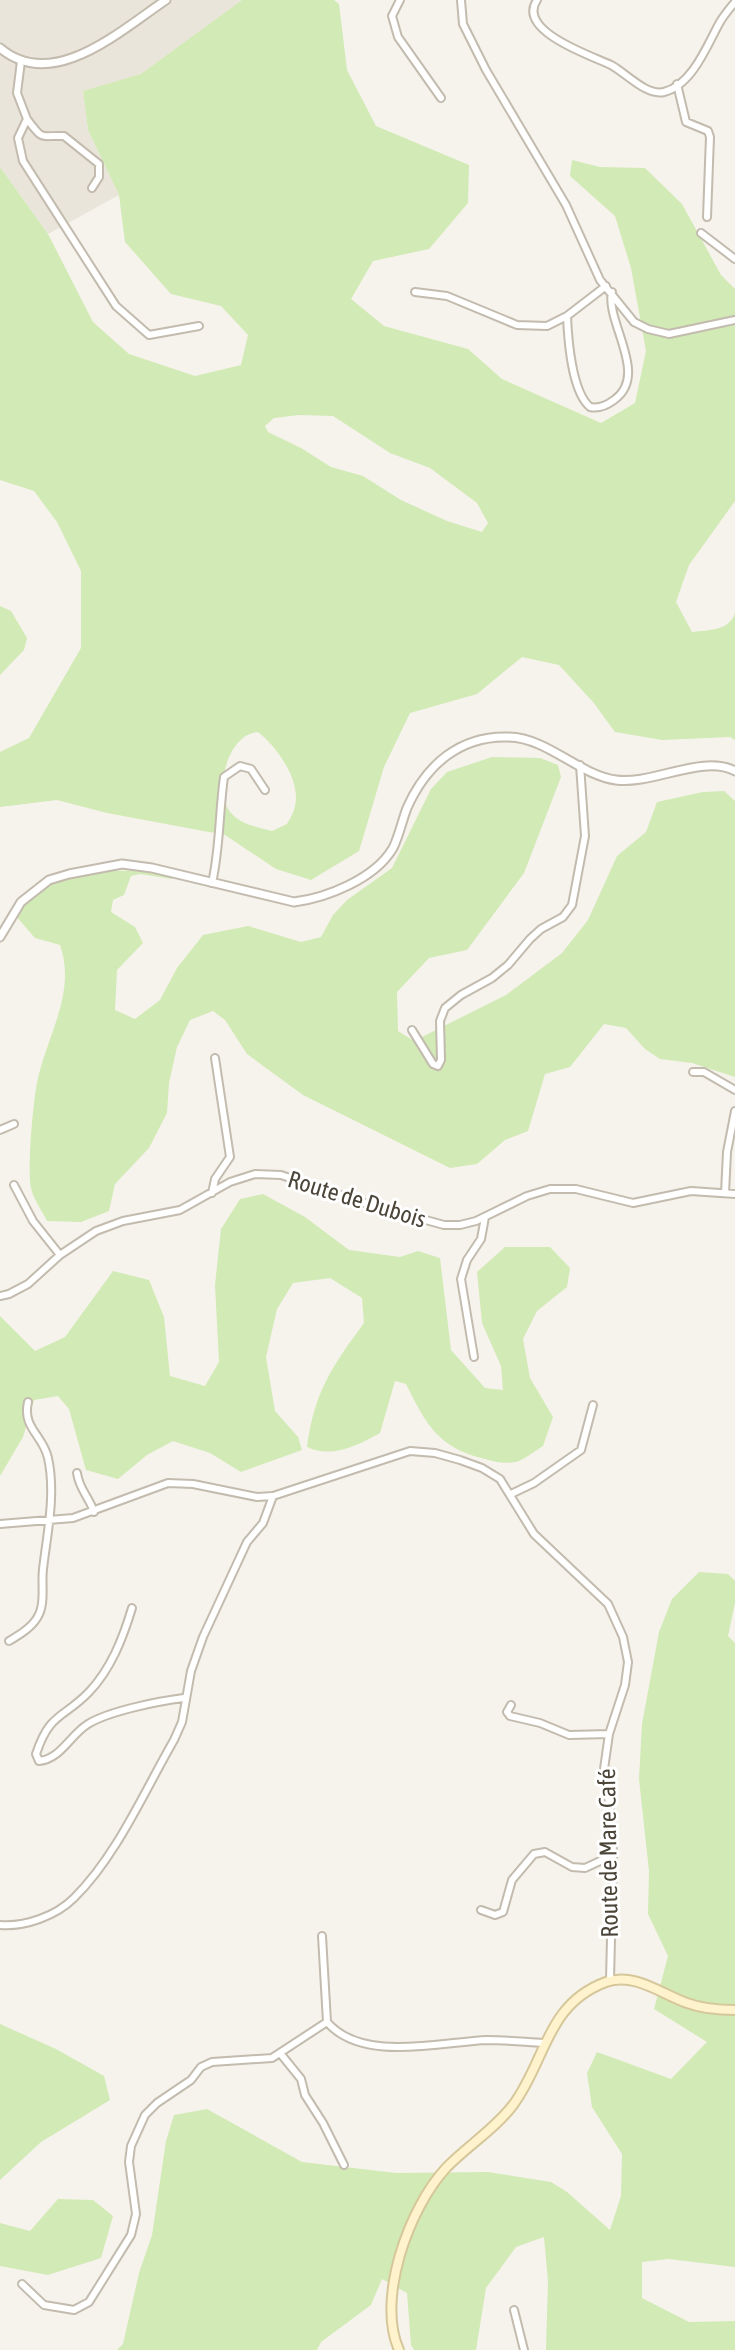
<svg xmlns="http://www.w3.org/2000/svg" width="735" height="2350" font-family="'Asap Condensed',sans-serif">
	<rect width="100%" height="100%" fill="#f6f3ec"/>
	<path fill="#eae5da" d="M0 0H242L141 75 83 91 88 130 119 195 48 234 0 167Z"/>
	<path fill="#d2eab5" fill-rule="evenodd" d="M242 0H334L339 4 347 70 376 126 469 165 468 203 429 249 373 261 351 299 384 326 468 349 502 379 601 423 635 403 646 351 631 268 615 216 570 176 572 160 600 167 645 168 682 204 721 275 735 289V501L689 565 676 602 692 632C709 630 729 631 735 613V740L730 737 662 740 615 732 593 702 559 665 522 657 477 694 410 713 384 767 359 851 311 880 276 869 225 835 107 813 57 800 0 807V752L29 738 81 648V571L57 522 34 491 0 480V167L48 234 93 322 129 354 195 376 241 365 248 335 221 306 171 294 125 242 119 195 88 130 83 91 141 74ZM299 415 333 416 390 453 430 468 477 503 488 523 482 532 447 521 401 500 363 476 331 467 301 448 268 432 265 426 274 418ZM258 732C277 747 301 780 295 806 294 812 290 819 287 824L272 831C258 827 242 825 232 814 212 795 227 733 258 732Z
		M0 606 11 611 27 638 24 650 0 675Z
		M492 757 540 758 558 765 561 777 524 873 467 950 429 958 397 992 398 1031 414 1041 506 995 562 953 588 920 617 856 646 832 657 802 703 792 724 791 735 801V1077L692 1063 660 1059 645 1049 626 1028 604 1024 570 1067 545 1074 528 1131 505 1140 477 1164 450 1168 303 1095 247 1054 225 1020 213 1011 190 1020 177 1047 169 1083 167 1113 149 1148 115 1184 109 1211 81 1222 47 1221C42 1211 33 1198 31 1188 27 1170 33 1102 37 1083 46 1037 77 993 60 945L35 938 15 915C23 905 31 896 42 889 77 867 135 868 173 876L172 879 140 874 131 876 124 895 113 900 111 912 135 927 143 943 117 970 115 1010 135 1019 160 1000 177 968 203 935 248 926 301 942 321 937 333 915 347 900 392 868 431 789 447 772Z
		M263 1194 305 1217 349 1250 400 1257 418 1251 440 1258 451 1350 485 1388 503 1390 501 1366 482 1323 477 1272 505 1247H550L570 1268 567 1287 537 1311 523 1339 530 1378 553 1417 543 1446C535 1451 525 1459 516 1462 505 1464 495 1462 485 1459 438 1448 426 1424 406 1384L395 1381 380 1433C359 1445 331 1459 307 1447 314 1393 332 1366 364 1323L362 1298 330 1278 293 1283 277 1309 266 1357 275 1411 298 1437 302 1450 241 1472 210 1453 173 1441 147 1455 118 1479 86 1470 69 1409 58 1396 34 1400 23 1437 0 1476V1316L35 1351 65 1337 113 1271 149 1280 164 1317 170 1376 205 1386 219 1362 215 1285 221 1229 240 1199Z
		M699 1572 728 1574 735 1581V1603L728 1636 735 1643V2267L669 2259 642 2262V2298L689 2322 735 2321V2350H546L548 2281 544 2237 516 2247 486 2288 476 2350H414L411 2345 407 2293 382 2279 371 2305 321 2342 317 2350H117L123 2344 139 2273 152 2235 166 2141 174 2115 207 2109 302 2162 396 2173 488 2172 551 2182 567 2192 610 2230 621 2196 622 2154 592 2107 587 2073 597 2052 671 2079 707 2042 654 2009 668 1956 648 1914 649 1871 639 1779 642 1724 659 1632 672 1599Z
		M0 2024 56 2049 104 2076 110 2100 41 2142 0 2180Z
		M58 2199 93 2200 113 2216 101 2258 48 2275 0 2266V2223L30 2231Z"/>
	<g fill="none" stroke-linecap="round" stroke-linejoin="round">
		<g stroke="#c2bbae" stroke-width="10">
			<path id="minor" d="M400 0 392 16 398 37 441 98
				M461 0 463 24 486 70 566 205 600 280 634 322 648 329 669 334 735 320
				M537 0C516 31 592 56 611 65 626 73 646 96 664 92 693 85 708 43 720 22 724 15 730 8 735 2
				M21 61 17 93 27 119 18 138 23 161 116 306 149 335 199 326
				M677 84 686 122 708 131 710 137 707 217
				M27 119C44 142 40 135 64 136L99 164V177L92 188
				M701 233 735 259
				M415 292 447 296 517 325 547 326 567 316 606 286
				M567 316C568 340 572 392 590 407 599 409 606 406 614 400 650 375 605 322 612 292
				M212 883C220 848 219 812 224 777L240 766 251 769 265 790
				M412 1030 433 1064 438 1066 441 1060 440 1021 445 1008 461 995 492 978 508 965 530 939 541 929 563 917 572 905 585 836 580 765
				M693 1072H704L735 1090
				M0 1130 14 1124
				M14 1185 33 1221 60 1255
				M212 1193 215 1179 230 1157 215 1058
				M725 1193 727 1152 735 1111
				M0 1296 9 1294 28 1284 60 1255 96 1231 123 1221 180 1210 230 1182 255 1174 281 1175 364 1203 444 1225H460L476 1221 527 1196 550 1189H576L633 1203 691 1191 735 1194
				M474 1357 461 1279 467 1260 481 1239 485 1217
				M77 1473C79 1489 89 1497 94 1512
				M511 1494 534 1483 581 1450 593 1405
				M0 1524 73 1518 168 1483 193 1484 257 1497 273 1496 410 1451 435 1453 460 1460 482 1468 500 1479 534 1534 608 1604 623 1637 628 1662 625 1685 609 1734 604 1769 612 1824 613 1855 610 1980
				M132 1608C123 1638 111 1669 89 1692 63 1719 50 1712 36 1754L39 1761C61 1759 70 1735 88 1724 109 1711 159 1701 184 1698
				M9 1641C19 1635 31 1628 37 1618 46 1604 41 1585 43 1569 47 1534 56 1494 48 1458 43 1435 22 1428 28 1402
				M511 1705 507 1712 510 1716 540 1723 569 1735 609 1734
				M481 1910 495 1915 503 1912 512 1880 534 1854 545 1852 572 1867 585 1868 613 1855
				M0 1925C25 1927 56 1916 74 1898 116 1857 144 1792 174 1740L182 1722 191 1671 203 1637 247 1542 263 1523 273 1496
				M322 1936 327 2022
				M280 2053 301 2079 305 2095 323 2123 344 2165
				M22 2284 44 2305 74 2310 89 2302 131 2235 136 2214 129 2162 131 2146 145 2115 157 2103 191 2080 201 2067 212 2062 272 2058 327 2022C362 2063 440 2042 487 2040 506 2040 525 2042 543 2043
				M514 2310 524 2350"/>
		</g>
		<g stroke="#c2bbae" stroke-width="11">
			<path id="tertiary" d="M0 48C53 93 121 30 166 0
				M0 937 21 902 49 880 69 874 122 864 152 868 294 902C326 898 375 879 393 848 399 836 402 821 407 808 426 765 460 735 509 737 548 738 579 775 616 780 652 785 703 754 735 771"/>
		</g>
		<g stroke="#d6c79b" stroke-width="12">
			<path id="secondary" d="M399 2350C376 2299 409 2208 446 2168 467 2146 494 2130 513 2105 546 2061 546 2004 606 1982 635 1972 661 1994 687 2003 703 2009 718 2010 735 2010"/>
		</g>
		<use href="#minor" stroke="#fff" stroke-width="6"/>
		<use href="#tertiary" stroke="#fff" stroke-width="7"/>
		<use href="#secondary" stroke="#fff3cd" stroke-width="8"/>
	</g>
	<g text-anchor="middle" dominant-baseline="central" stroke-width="6" stroke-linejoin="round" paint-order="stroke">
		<g font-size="24" fill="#4b4439" stroke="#fff">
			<text transform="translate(357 1199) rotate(17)">Route de Dubois</text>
			<text transform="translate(608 1853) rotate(-91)">Route de Mare Café</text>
		</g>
	</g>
</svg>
